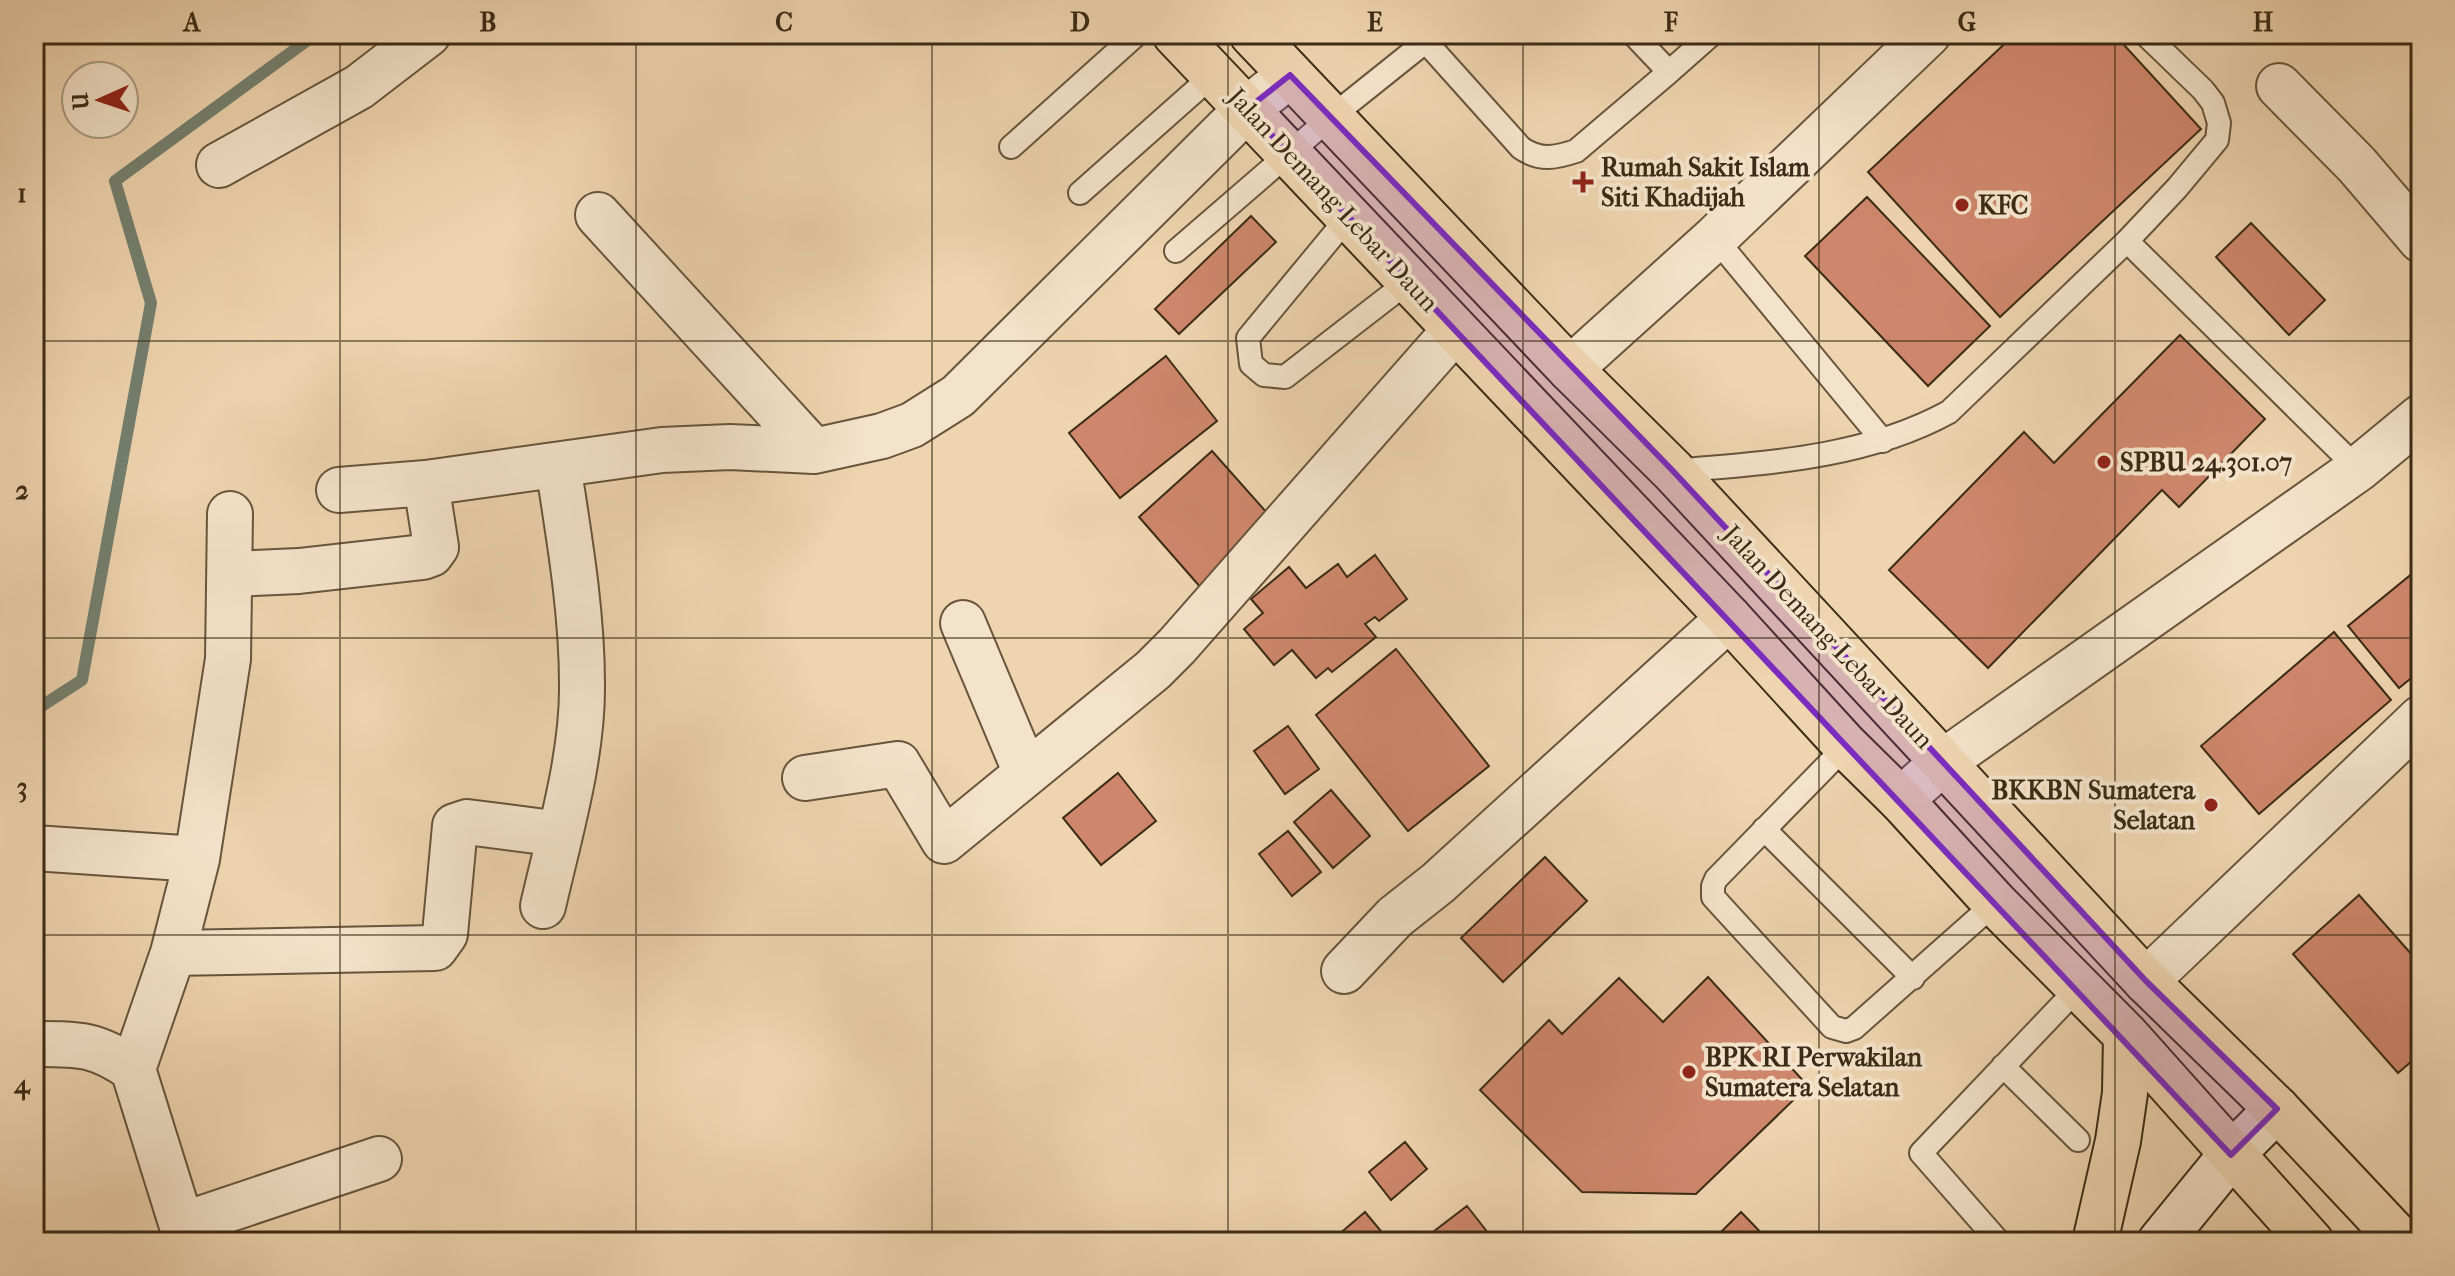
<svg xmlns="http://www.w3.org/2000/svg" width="2455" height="1276" font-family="'IM FELL French Canon',serif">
	<rect width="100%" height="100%" fill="#eed4af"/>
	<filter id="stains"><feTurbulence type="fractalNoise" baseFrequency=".0025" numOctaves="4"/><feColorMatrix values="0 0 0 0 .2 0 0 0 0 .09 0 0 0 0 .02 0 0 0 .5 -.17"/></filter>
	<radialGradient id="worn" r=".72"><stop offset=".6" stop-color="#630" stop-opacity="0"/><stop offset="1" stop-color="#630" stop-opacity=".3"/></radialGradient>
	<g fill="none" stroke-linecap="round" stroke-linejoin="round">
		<path stroke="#74806f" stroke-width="12" d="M34 711 82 680 151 303 115 181 316 34"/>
	</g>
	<path fill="#ce876c" stroke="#3c2b16" stroke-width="2" d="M2015 34H2114L2201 129 2000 317 1868 172Z
		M1867 197 1990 326 1928 386 1805 256Z
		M1251 216 1276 242 1179 334 1155 309Z
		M2251 223 2325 300 2289 335 2216 257Z
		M2180 335 2265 419 2179 507 2162 490 1988 668 1889 570 2024 432 2054 463Z
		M1166 356 1217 421 1120 498 1069 433Z
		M1212 451 1276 523 1202 589 1139 517Z
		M1375 555 1407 599 1379 621 1375 617 1365 624 1376 637 1332 672 1328 668 1316 678 1292 650 1274 665 1244 629 1263 613 1251 599 1289 567 1306 588 1338 564 1347 577Z
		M2413 573 2421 582V670L2399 688 2348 626Z
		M2334 632 2391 700 2259 814 2201 746Z
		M1396 649 1489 766 1408 831 1316 715Z
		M1288 726 1319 769 1285 794 1254 751Z
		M1118 773 1156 821 1101 865 1063 818Z
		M1331 790 1370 836 1333 868 1294 822Z
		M1288 831 1321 872 1292 896 1259 854Z
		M1545 857 1587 901 1503 982 1461 938Z
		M2359 895 2421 965V1053L2398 1073 2293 954Z
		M1708 977 1808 1086 1696 1194 1582 1192 1480 1090 1549 1020 1562 1034 1619 978 1663 1022Z
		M1405 1142 1427 1169 1391 1200 1369 1172Z
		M1467 1206 1492 1238 1486 1242H1440L1433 1232Z
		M1365 1212 1390 1242H1330Z
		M1741 1212 1770 1242H1711Z"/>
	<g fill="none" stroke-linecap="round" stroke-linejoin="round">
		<g stroke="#68553c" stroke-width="26">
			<path id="lane" d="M1633 34 1669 72 1712 34
				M1426 42 1521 148C1540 161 1555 158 1576 151L1669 72
				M1011 147 1137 34
				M1080 193 1213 75
				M1349 216 1248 338 1251 364 1264 375 1285 377 1409 281
				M1715 238 1883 441
				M2127 241 2358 469
				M1176 251 1330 118 1435 34
				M1673 471C1767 463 1865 458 1949 412L2127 241 2177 188 2217 140 2219 123 2213 103 2203 90 2145 34
				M1846 746 1716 879 1713 886V897L1832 1027 1846 1031 1854 1028 1995 903
				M1764 829 1913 978
				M2003 1066 2078 1140
				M1999 1242 1921 1153 2079 987"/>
		</g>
		<g stroke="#68553c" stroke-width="48">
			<path id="street" d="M2279 86 2357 165 2421 240
				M219 165 359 87 428 34
				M598 215 814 451
				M1570 369 1715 238 1928 34
				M339 490 426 483 662 450 730 447 814 451 882 436 912 425 958 396 1247 109 1290 75
				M231 574 299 571 423 557 431 554 436 547 426 483
				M963 623 1026 773
				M805 778 898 764 944 841 1153 670 1177 646 1455 330
				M1901 800 1943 762 2358 469 2421 417
				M34 848 197 859
				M543 906C559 836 583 756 582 684 582 611 569 537 558 465
				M173 953 435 948 445 934 455 826 467 822 560 834
				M1344 971 1395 917 1438 883 1729 618
				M2146 981 2421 718
				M34 1044C79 1044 95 1043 133 1069L187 1242
				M133 1069 173 953 197 859 228 659 230 514
				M182 1225 379 1159"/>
		</g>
		<g stroke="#3c2b16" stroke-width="48">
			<path id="secondary" d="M2160 1242 2231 1155 2277 1109"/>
		</g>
		<g stroke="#3c2b16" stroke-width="48">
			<path id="highway" d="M1175 34 1729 618 1846 746 1901 800 1995 903 2126 1035 2311 1242
				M1252 34 1570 369 1673 471 2146 981 2277 1109 2402 1242
				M2095 1242 2118 1141 2125 1093 2126 1035"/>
		</g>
		<use href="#lane" stroke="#f4e3cb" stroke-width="22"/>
		<use href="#street" stroke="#f4e3cb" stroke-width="44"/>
		<use href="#secondary" stroke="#f4e3cb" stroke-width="44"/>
		<use href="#highway" stroke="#eed4af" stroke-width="44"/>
	</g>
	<path fill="#7b2cbf" fill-opacity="0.2" stroke="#7b2cbf" stroke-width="6" stroke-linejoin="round" d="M1290 75 1673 471 2146 981 2277 1109 2231 1155 1247 109Z"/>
	<path fill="none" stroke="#3c2b16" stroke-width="2" stroke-opacity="0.55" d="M340 34V1242M636 34V1242M932 34V1242M1228 34V1242M1523 34V1242M1819 34V1242M2115 34V1242M34 341H2421M34 638H2421M34 935H2421"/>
	<g fill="#8f2418" stroke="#f4e3cb" stroke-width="3">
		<path d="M1579 170h8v8h8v8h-8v8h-8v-8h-8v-8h8z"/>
		<circle cx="1962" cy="205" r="8"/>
		<circle cx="2104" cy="462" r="8"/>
		<circle cx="2211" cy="805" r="8"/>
		<circle cx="1689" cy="1072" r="8"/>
	</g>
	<g text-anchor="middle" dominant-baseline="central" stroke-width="8" stroke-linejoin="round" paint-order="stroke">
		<g font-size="26" font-weight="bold" fill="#3c2b16" stroke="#f4e3cb" text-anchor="start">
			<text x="1601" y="167">Rumah Sakit Islam<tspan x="1601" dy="30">Siti Khadijah</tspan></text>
			<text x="1978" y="205">KFC</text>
			<text x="2120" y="462">SPBU 24.301.07</text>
			<text x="2195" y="790" text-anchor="end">BKKBN Sumatera<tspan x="2195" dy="30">Selatan</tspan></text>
			<text x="1705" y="1057">BPK RI Perwakilan<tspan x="1705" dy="30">Sumatera Selatan</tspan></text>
		</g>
		<g font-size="26" fill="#3c2b16" stroke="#f4e3cb">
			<text transform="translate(1333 200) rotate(47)">Jalan Demang Lebar Daun</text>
			<text transform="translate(1828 637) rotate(47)">Jalan Demang Lebar Daun</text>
		</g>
	</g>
	<rect width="2455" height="1276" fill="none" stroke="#eed4af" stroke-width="88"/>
	<g transform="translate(100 100) rotate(267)"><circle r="38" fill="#f4e3cb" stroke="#aa9983" stroke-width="2"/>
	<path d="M0-6L14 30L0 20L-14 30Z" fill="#8f2418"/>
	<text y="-12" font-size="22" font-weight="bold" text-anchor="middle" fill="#3c2b16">U</text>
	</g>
	<rect x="44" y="44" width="2367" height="1188" fill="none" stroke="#3c2b16" stroke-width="3"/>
	<g font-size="26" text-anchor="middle" font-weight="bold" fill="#3c2b16">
		<text x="192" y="31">A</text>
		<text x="488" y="31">B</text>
		<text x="784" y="31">C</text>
		<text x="1080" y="31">D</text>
		<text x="1375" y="31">E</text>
		<text x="1671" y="31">F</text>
		<text x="1967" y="31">G</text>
		<text x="2263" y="31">H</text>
		<text x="22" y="202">1</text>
		<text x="22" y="499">2</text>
		<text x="22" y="796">3</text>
		<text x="22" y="1093">4</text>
	</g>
	<rect width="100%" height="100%" filter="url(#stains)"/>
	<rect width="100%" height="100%" fill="url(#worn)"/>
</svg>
